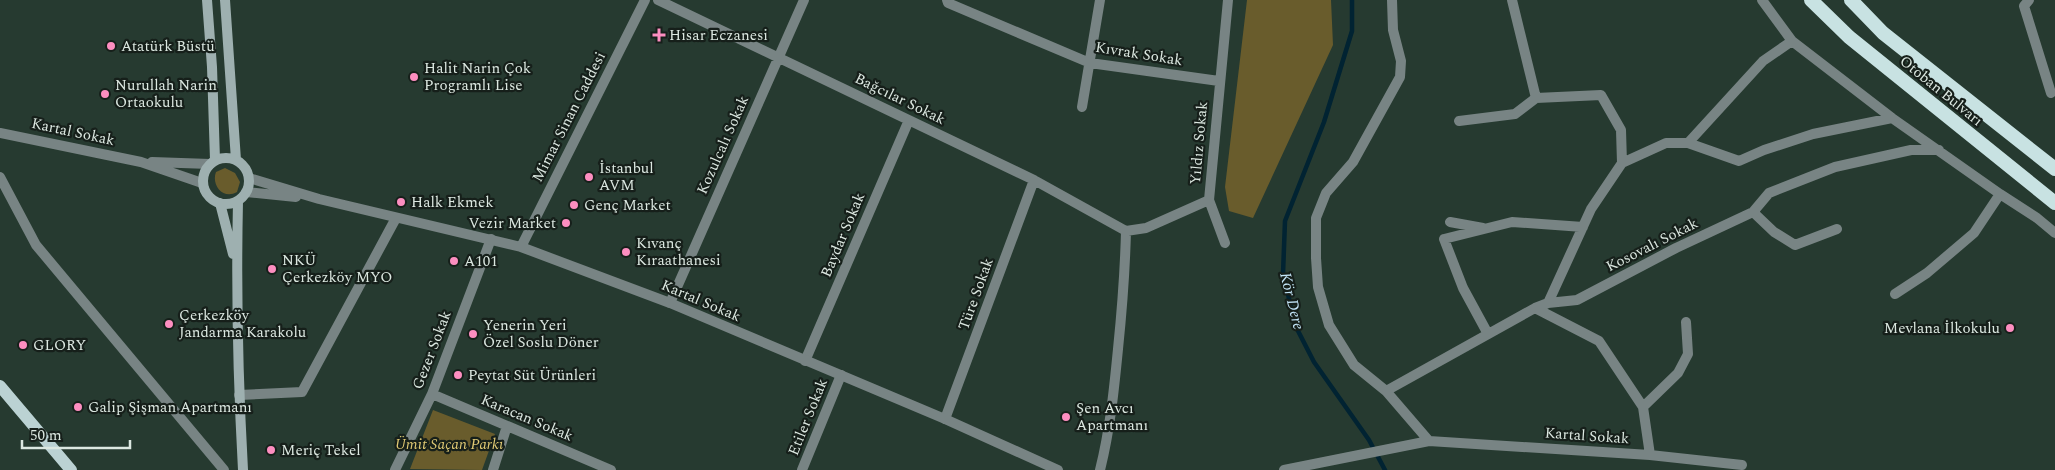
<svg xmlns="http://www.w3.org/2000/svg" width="2055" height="470" font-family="Spectral,serif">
	<rect width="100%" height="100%" fill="#263a30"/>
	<path fill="#695c2c" d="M1247 0H1331L1333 45 1253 218 1229 211 1225 187Z
		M225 168 235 173 240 182 237 192C223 200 211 185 216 172Z
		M433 410 495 434 482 470 410 469Z"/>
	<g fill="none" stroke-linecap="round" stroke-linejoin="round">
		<path stroke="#012332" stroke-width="4.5" d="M1352 0V31L1324 122 1285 221 1283 274 1296 327 1314 362 1369 440 1385 470"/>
		<path stroke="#788484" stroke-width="10" d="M658 0 1034 180 1126 231
			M947 0 948 3 1090 63 1219 81
			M1392 0 1393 30 1401 61 1400 77 1353 162 1326 193 1316 218V258L1318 287 1329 325 1354 365 1386 391 1429 441
			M1512 0 1536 98
			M1762 0 1792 41 1892 118 2000 194 2037 218 2055 233
			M2029 0 2024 6 2051 93
			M1082 107 1100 0
			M1459 121 1515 114 1536 98 1601 95 1621 130 1622 163
			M1688 143 1739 161 1764 150 1813 134 1892 118
			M0 177 36 245 224 470
			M1209 200 1225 243
			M1753 212 1774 232 1795 245 1837 229
			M1450 222 1483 228
			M1126 231 1146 228 1209 200 1228 0
			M1895 294 1927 273 1974 233 2000 194
			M670 303 804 0
			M1548 303 1591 209 1622 163 1666 143H1688L1763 61 1792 41
			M1535 308 1599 341 1643 407 1650 455
			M1488 334 1463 288 1444 239 1512 222 1583 227
			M805 361 909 120
			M1386 391 1535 308 1548 303 1577 300 1676 248 1753 212 1769 193 1835 167 1911 150H1939
			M432 394 611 470
			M239 395 302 392 396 218
			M1643 407 1678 373 1688 354 1686 322
			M945 419 1034 180
			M395 470 432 394 491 239
			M493 470 507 426
			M802 470 841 375
			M1100 470C1110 430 1114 390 1118 349 1122 310 1125 271 1126 231
			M1284 470 1429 441 1650 455 1742 465"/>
		<path stroke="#788484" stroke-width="10" d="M0 133 141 162 202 183
			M152 162 210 164
			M249 178 319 199 521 247 670 303 945 419 1058 470
			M246 192 296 197
			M521 247 645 0"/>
		<path stroke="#9eb0b0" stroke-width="10" d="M207 0 212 67 215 160
			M225 0 236 160
			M203 181a23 23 0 1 1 46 0a23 23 0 1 1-46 0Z
			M238 201C236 291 238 380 243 470
			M220 203 233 254"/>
		<path stroke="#bbd2d3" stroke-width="12" d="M0 386 71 470"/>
		<path stroke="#c8e2e2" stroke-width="14" d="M1811 0 1849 37 2055 203
			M1851 0 1883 33 2055 169"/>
	</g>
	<g fill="#fd8ec0" stroke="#161f1a" stroke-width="2">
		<path d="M656.5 27.5h5v5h5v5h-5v5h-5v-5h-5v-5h5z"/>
		<circle cx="111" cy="46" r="5"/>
		<circle cx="414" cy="77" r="5"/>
		<circle cx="105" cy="94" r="5"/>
		<circle cx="589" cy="177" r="5"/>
		<circle cx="401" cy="202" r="5"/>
		<circle cx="574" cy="205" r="5"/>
		<circle cx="566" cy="223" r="5"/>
		<circle cx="626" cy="252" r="5"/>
		<circle cx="454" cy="261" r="5"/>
		<circle cx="272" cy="269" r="5"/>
		<circle cx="169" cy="324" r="5"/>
		<circle cx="2010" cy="328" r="5"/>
		<circle cx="473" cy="334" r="5"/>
		<circle cx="23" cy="345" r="5"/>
		<circle cx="458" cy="375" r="5"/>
		<circle cx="78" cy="407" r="5"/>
		<circle cx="1066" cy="417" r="5"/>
		<circle cx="271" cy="450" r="5"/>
	</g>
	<g text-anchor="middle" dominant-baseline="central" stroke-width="4.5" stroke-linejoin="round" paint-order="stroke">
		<g font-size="15" fill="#dce8e1" stroke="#161f1a" text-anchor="start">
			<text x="669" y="35">Hisar Eczanesi</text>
			<text x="121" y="46">Atatürk Büstü</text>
			<text x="424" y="68">Halit Narin Çok<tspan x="424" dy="17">Programlı Lise</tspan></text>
			<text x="115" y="85">Nurullah Narin<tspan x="115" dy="17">Ortaokulu</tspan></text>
			<text x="599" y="168">İstanbul<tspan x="599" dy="17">AVM</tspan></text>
			<text x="411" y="202">Halk Ekmek</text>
			<text x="584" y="205">Genç Market</text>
			<text x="556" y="223" text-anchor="end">Vezir Market</text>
			<text x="636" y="243">Kıvanç<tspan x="636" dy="17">Kıraathanesi</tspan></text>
			<text x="282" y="260">NKÜ<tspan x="282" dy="17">Çerkezköy MYO</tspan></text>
			<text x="464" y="261">A101</text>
			<text x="179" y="315">Çerkezköy<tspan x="179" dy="17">Jandarma Karakolu</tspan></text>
			<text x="483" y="325">Yenerin Yeri<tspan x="483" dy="17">Özel Soslu Döner</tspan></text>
			<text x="2000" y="328" text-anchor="end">Mevlana İlkokulu</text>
			<text x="33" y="345">GLORY</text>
			<text x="468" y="375">Peytat Süt Ürünleri</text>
			<text x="88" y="407">Galip Şişman Apartmanı</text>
			<text x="1076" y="408">Şen Avcı<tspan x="1076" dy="17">Apartmanı</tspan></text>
			<text x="281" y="450">Meriç Tekel</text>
		</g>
		<g font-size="15" fill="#dce8e1" stroke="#161f1a">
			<text transform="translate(1139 54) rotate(9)">Kıvrak Sokak</text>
			<text transform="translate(1941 91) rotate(39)">Otoban Bulvarı</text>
			<text transform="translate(900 99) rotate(26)">Bağcılar Sokak</text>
			<text transform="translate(569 117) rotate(-63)">Mimar Sinan Caddesi</text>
			<text transform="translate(73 132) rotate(12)">Kartal Sokak</text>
			<text transform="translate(1199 143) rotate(-85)">Yıldız Sokak</text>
			<text transform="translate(723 145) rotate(-66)">Kozulcalı Sokak</text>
			<text transform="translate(843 235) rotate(-67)">Baydar Sokak</text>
			<text transform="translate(1652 245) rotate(-27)">Kosovalı Sokak</text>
			<text transform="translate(976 294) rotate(-70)">Türe Sokak</text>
			<text transform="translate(701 301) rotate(23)">Kartal Sokak</text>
			<text transform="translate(432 350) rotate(-69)">Gezer Sokak</text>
			<text transform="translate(808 417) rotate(-68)">Etiler Sokak</text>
			<text transform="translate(527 418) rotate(23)">Karacan Sokak</text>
			<text transform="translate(1587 436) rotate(4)">Kartal Sokak</text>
		</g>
		<g font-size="15" font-style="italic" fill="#e1ca74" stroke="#161f1a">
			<text x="449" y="444">Ümit Saçan Parkı</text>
		</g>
		<g font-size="16" font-style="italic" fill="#c4e6f9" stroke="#161f1a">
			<text transform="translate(1292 301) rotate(76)">Kör Dere</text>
		</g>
	</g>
	<path d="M22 440v8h108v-8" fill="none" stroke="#dce8e1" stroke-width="2.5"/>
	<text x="30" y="440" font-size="15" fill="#dce8e1" stroke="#161f1a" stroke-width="4" paint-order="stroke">50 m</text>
</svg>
